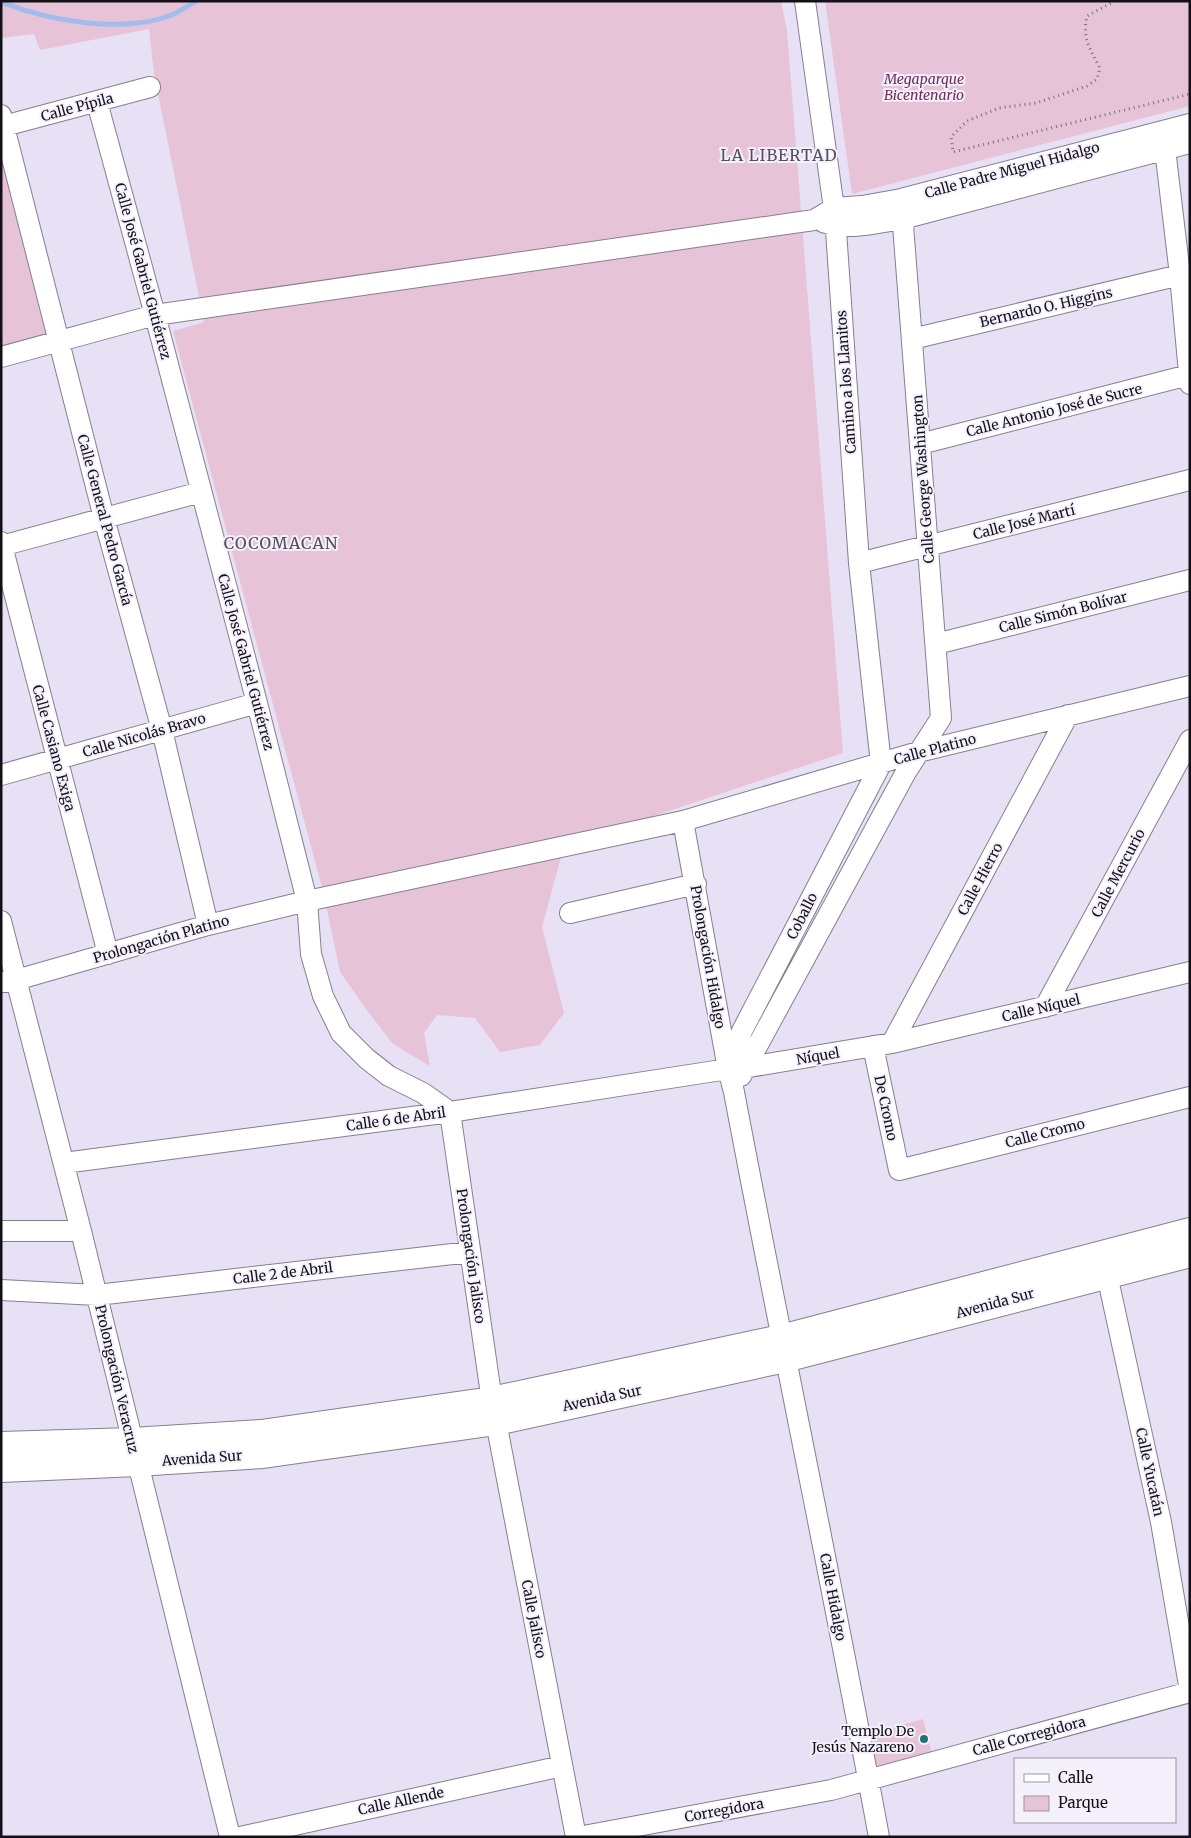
<svg xmlns="http://www.w3.org/2000/svg" width="1191" height="1838" font-family="Merriweather,serif">
	<rect width="100%" height="100%" fill="#e8e1f5"/>
	<path fill="#e7c3d7" d="M1 1H781L787 30 843 753 564 846 542 927 564 1013 540 1045 500 1052 475 1018 437 1015 424 1033 430 1066 393 1044 369 1013 340 972 324 895 173 331 204 322 154 74 149 29 40 50 34 34 1 38Z
		M825 1H1190V106L852 194Z
		M1 143 51 341 1 353Z
		M923 1719 934 1762 868 1779 860 1737Z"/>
	<g fill="none" stroke-linecap="round" stroke-linejoin="round">
		<path stroke="#a1bced" stroke-width="5" d="M1 2C49 21 123 34 172 15 180 11 188 6 196 1"/>
		<g stroke="#857e90" stroke-width="22">
			<path id="street" d="M97 102 155 315 257 703 307 901 311 954 323 996 341 1033 366 1058 389 1076 423 1093 450 1112
				M1 115 104 518 162 730 208 925
				M4 126 150 87
				M1165 149 1180 275 1190 384
				M823 222C849 231 876 223 902 219L1190 143
				M912 339 1180 275
				M1 357 155 315 814 220 834 208 862 206 901 199 1190 124
				M920 444 1189 375
				M1 542 108 954
				M1 546 201 492
				M859 563 1190 480
				M936 644 1190 580
				M1 775 257 703
				M683 821 728 1069 734 1092C781 1341 833 1588 879 1837
				M570 913 696 884
				M1 921 81 1231 230 1837
				M1 982 16 980 208 925 307 901 683 821 918 752 1190 686
				M1045 1007 1190 740
				M892 1043 1068 715
				M873 1046 899 1170 1190 1097
				M728 1069 742 1031 881 764 859 563 835 216 805 1
				M741 1076 906 772 941 718 901 199
				M450 1112 492 1401 576 1837
				M64 1163 450 1112 728 1069 743 1068 892 1043 1190 972
				M1 1231H81
				M1104 1261 1161 1522 1190 1691
				M1 1290 97 1295 470 1252
				M240 1837 562 1766
				M578 1837 831 1790 1190 1692"/>
		</g>
		<g stroke="#857e90" stroke-width="30">
			<path id="secondary" d="M1 1446 132 1442 261 1434 492 1401 781 1339 1190 1232
				M1 1468 137 1462 263 1454 496 1421 785 1358 1190 1253"/>
		</g>
		<path stroke="#746f7c" stroke-width="3" stroke-dasharray="1 4" stroke-linecap="butt" d="M1115 1 1087 16C1082 39 1090 49 1100 68L1097 79 1087 86 1036 103 999 108 967 121 951 137 953 152 1190 94"/>
		<use href="#street" stroke="#fff" stroke-width="20"/>
		<use href="#secondary" stroke="#fff" stroke-width="28"/>
	</g>
	<circle fill="#257075" stroke="#f4f0fc" stroke-width="2" cx="924" cy="1739" r="5"/>
	<g text-anchor="middle" dominant-baseline="central" stroke-width="4" stroke-linejoin="round" paint-order="stroke">
		<g font-size="14" font-style="italic" fill="#6d2d57" stroke="#f4f0fc">
			<text x="924" y="79">Megaparque<tspan x="924" dy="16">Bicentenario</tspan></text>
		</g>
		<g font-size="14" fill="#131017" stroke="#f4f0fc">
			<text transform="translate(77 107) rotate(-15)">Calle Pípila</text>
			<text transform="translate(1012 170) rotate(-15)">Calle Padre Miguel Hidalgo</text>
			<text transform="translate(143 271) rotate(75)">Calle José Gabriel Gutiérrez</text>
			<text transform="translate(1046 307) rotate(-13)">Bernardo O. Higgins</text>
			<text transform="translate(846 382) rotate(-94)">Camino a los Llanitos</text>
			<text transform="translate(1054 410) rotate(-14)">Calle Antonio José de Sucre</text>
			<text transform="translate(923 479) rotate(-94)">Calle George Washington</text>
			<text transform="translate(105 520) rotate(75)">Calle General Pedro García</text>
			<text transform="translate(1024 522) rotate(-14)">Calle José Martí</text>
			<text transform="translate(1063 612) rotate(-14)">Calle Simón Bolívar</text>
			<text transform="translate(246 662) rotate(75)">Calle José Gabriel Gutiérrez</text>
			<text transform="translate(144 735) rotate(-16)">Calle Nicolás Bravo</text>
			<text transform="translate(54 748) rotate(75)">Calle Casiano Exiga</text>
			<text transform="translate(935 749) rotate(-15)">Calle Platino</text>
			<text transform="translate(1118 873) rotate(-62)">Calle Mercurio</text>
			<text transform="translate(980 879) rotate(-62)">Calle Hierro</text>
			<text transform="translate(802 916) rotate(-63)">Coballo</text>
			<text transform="translate(161 939) rotate(-16)">Prolongación Platino</text>
			<text transform="translate(708 957) rotate(80)">Prolongación Hidalgo</text>
			<text transform="translate(1041 1008) rotate(-13)">Calle Níquel</text>
			<text transform="translate(818 1056) rotate(-10)">Níquel</text>
			<text transform="translate(886 1108) rotate(78)">De Cromo</text>
			<text transform="translate(396 1119) rotate(-8)">Calle 6 de Abril</text>
			<text transform="translate(1045 1133) rotate(-14)">Calle Cromo</text>
			<text transform="translate(471 1256) rotate(82)">Prolongación Jalisco</text>
			<text transform="translate(283 1273) rotate(-7)">Calle 2 de Abril</text>
			<text transform="translate(995 1303) rotate(-15)">Avenida Sur</text>
			<text transform="translate(117 1379) rotate(77)">Prolongación Veracruz</text>
			<text transform="translate(602 1398) rotate(-12)">Avenida Sur</text>
			<text transform="translate(202 1458) rotate(-4)">Avenida Sur</text>
			<text transform="translate(1150 1472) rotate(78)">Calle Yucatán</text>
			<text transform="translate(833 1597) rotate(79)">Calle Hidalgo</text>
			<text transform="translate(534 1619) rotate(79)">Calle Jalisco</text>
			<text transform="translate(1029 1736) rotate(-15)">Calle Corregidora</text>
			<text transform="translate(401 1801) rotate(-12)">Calle Allende</text>
			<text transform="translate(724 1810) rotate(-10)">Corregidora</text>
		</g>
		<g font-size="14" fill="#131017" stroke="#f4f0fc" text-anchor="end">
			<text x="914" y="1731">Templo De<tspan x="914" dy="16">Jesús Nazareno</tspan></text>
		</g>
		<g font-size="16" letter-spacing="1" fill="#534d5e" stroke="#f4f0fc">
			<text x="779" y="155">LA LIBERTAD</text>
			<text x="281" y="543">COCOMACAN</text>
		</g>
	</g>
	<rect width="1191" height="1838" fill="none" stroke="#131017" stroke-width="5"/>
	<rect x="1014" y="1758" width="162" height="65" fill="#f4f0fc" stroke="#9a96a0"/>
	<rect x="1024" y="1774" width="25" height="8" fill="#ffffff" stroke="#9a96a0"/>
	<text x="1058" y="1783" font-size="15" fill="#131017">Calle</text>
	<rect x="1024" y="1796" width="25" height="15" fill="#e7c3d7" stroke="#9a96a0"/>
	<text x="1058" y="1808" font-size="15" fill="#131017">Parque</text>
</svg>
